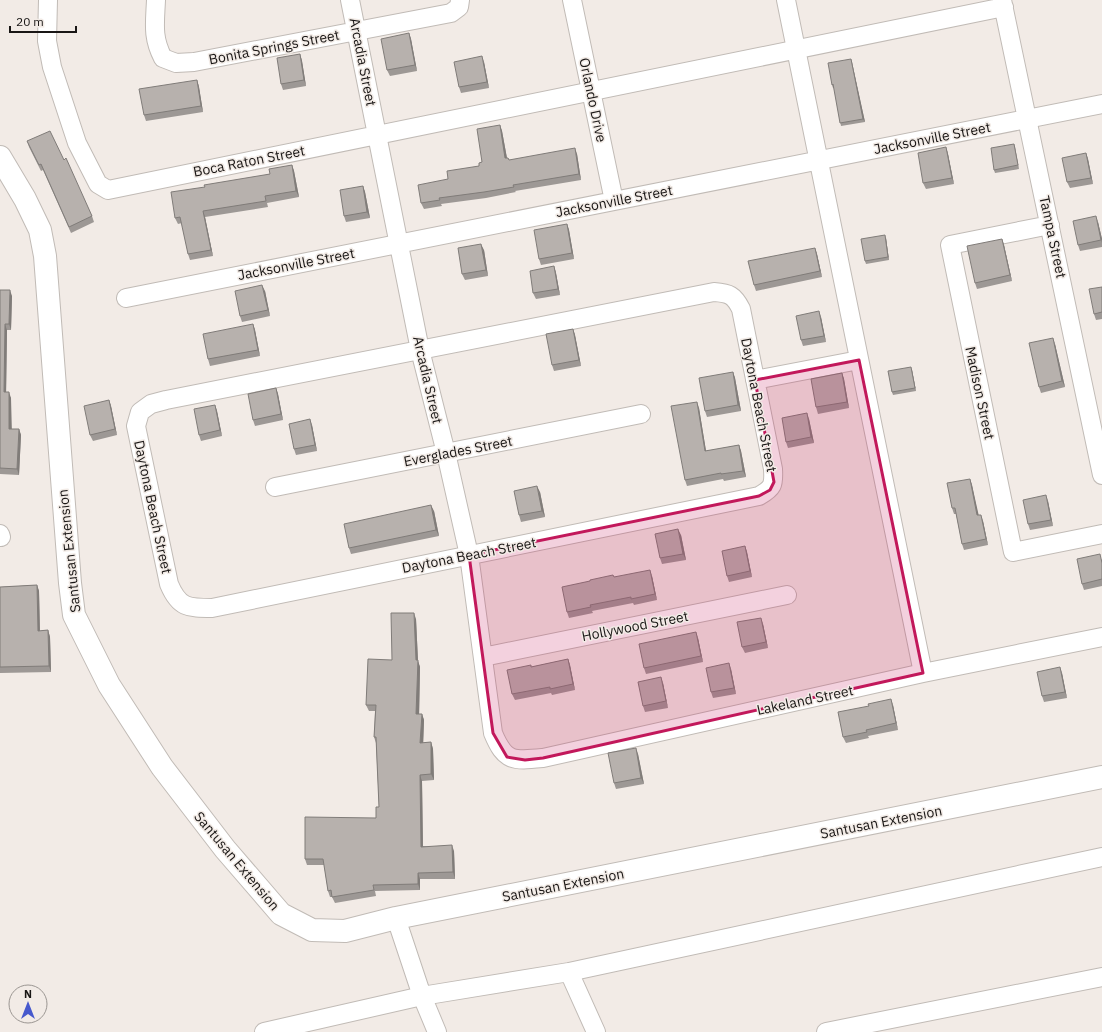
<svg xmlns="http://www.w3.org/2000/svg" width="1102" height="1032" font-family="'IBM Plex Sans',sans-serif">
	<rect width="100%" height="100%" fill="#f2ebe6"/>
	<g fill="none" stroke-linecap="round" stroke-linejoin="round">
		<g stroke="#c1bbb6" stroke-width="20">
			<path id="minor" d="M48 0 47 41 52 67 77 143 98 184 108 190 1004 7
				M156 0C155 23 152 37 163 58L176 63 194 62 451 13 459 7 460 0
				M350 0 420 350 446 453 469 555 493 733C505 762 513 761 543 758L923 673 1102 637
				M572 0 614 201
				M786 0 923 673
				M1002 0 1102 475
				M1050 225 950 245 1013 552 1102 534
				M714 292C729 293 734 295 741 309L773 469C774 485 773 488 759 496L212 608C188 608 179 608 169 584L136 426 140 412 151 404 166 400Z
				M126 298 1102 104
				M755 380 859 360
				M275 487 641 414
				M0 534 1 537
				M483 657 787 595
				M396 918 422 996 437 1032
				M569 972 596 1032
				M264 1032 422 996 569 972 1102 857
				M826 1032 1102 977"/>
		</g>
		<g stroke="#c1bbb6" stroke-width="24">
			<path id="tertiary" d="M0 157 25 199 40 230 45 256 70 583 74 615 109 685 162 767 225 849 281 914 312 930 345 931 396 918 1102 777"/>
		</g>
		<use href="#minor" stroke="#fff" stroke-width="18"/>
		<use href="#tertiary" stroke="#fff" stroke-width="22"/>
	</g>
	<path fill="#9d9895" d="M409 33 411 39 417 71 390 76 387 70Z
		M300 54 302 61 306 86 283 90 281 84Z
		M851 59 865 122 841 126 834 88H833L832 85Z
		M484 62 489 88 461 93 459 87Z
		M197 80 199 87 203 112 146 121 144 115Z
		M500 125 502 131 507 158H508L509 160 577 154 581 180 515 191 516 192 486 198 441 204 442 206 424 209 421 203 448 179 479 166 482 162Z
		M27 141 64 160 92 216 94 222 71 233 43 170 41 171 29 147Z
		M1014 144 1019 169 995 173 994 170Z
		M946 147 948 154 954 184 926 189 923 183Z
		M1086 153 1088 159 1093 184 1070 188 1067 182Z
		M292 165 294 171 299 197 267 203 268 207 205 217 213 256 190 260 188 254 182 223 178 224 175 218 205 187 270 174Z
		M363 186 365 192 370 218 346 222 344 216Z
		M1098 222 1102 239V247L1080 251 1078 245Z
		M567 224 569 230 574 259 541 265 539 259Z
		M886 238 889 260 866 264 865 261Z
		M1002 239 1004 245 1012 281 977 289 975 283Z
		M815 248 817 254 822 277 756 291 754 285Z
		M484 250 488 276 465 280 462 274Z
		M554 266 556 273 560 295 536 299 533 293Z
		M1102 287V319L1096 320 1094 314Z
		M0 290 12 296 11 330H7L6 392 11 398V429H19L21 435 19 475 0 474Z
		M265 291 270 316 242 322 240 316Z
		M821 317 826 342 803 346 801 340Z
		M253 324 255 330 260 356 210 366 208 359Z
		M573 329 575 335 581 366 554 371 552 365Z
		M1055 344 1065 387 1041 393 1039 387Z
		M912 370 916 391 893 395 892 392Z
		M733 372 735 378 741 411 707 417 705 411Z
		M842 373 844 379 849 408 818 414 816 407Z
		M276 388 278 394 283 420 255 426 253 420Z
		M109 400 111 406 117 435 93 441 90 435Z
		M215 405 217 411 222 436 201 441 199 435Z
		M699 408 706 451 739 445 741 451 746 477 724 481 723 479 687 486 685 480Z
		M809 419 814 443 788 448 786 442Z
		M312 425 317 451 296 455 294 449Z
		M970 479 972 485 978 515 983 521 988 545 964 550 962 544 956 514H954L952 508Z
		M540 492 545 517 521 522 519 515Z
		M1048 501 1053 526 1030 530 1028 524Z
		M434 511 439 536 351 554 349 548Z
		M681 535 686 560 662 564 660 558Z
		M745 546 747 552 752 577 729 582 727 576Z
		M1102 559V586L1084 590 1082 584Z
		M652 576 657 600 634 605 633 603 592 611 593 613 569 618 567 612 614 577Z
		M37 585 39 591 40 631 48 630 50 637 51 672 0 673V587Z
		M416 619 418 661 420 667 419 714H422L424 720 423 743 431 742 433 749 434 780 422 781 423 846 454 851 455 879H420V890L375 891 376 896 335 903 332 897H330L328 891 324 865H307L305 859 376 818 379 807 376 743 374 737 375 711H369L366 705Z
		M763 624 768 648 745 653 742 647Z
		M698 638 703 662 646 674 644 668Z
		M568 659 570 665 575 690 552 695 551 693 515 700 512 694 531 667Z
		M731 669 736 694 713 698 711 692Z
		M1062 673 1067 698 1044 702 1042 696Z
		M663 683 668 708 645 712 643 706Z
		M893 705 898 730 868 736 869 738 846 743 843 737Z
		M638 754 644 784 616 789 614 783Z"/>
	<path fill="#807c79" d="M409 33 411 39 417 71 415 65Z
		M300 54 302 61 306 86 304 80Z
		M482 56 484 62 489 88 487 82Z
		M851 59 852 62 865 122 863 119Z
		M197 80 199 87 203 112 201 106Z
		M500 125 502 131 508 164 505 158Z
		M1014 144 1015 147 1019 169 1018 165Z
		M946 147 948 154 954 184 952 178Z
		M575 148 577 154 581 180 579 174Z
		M1086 153 1088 159 1093 184 1091 178Z
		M292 165 294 171 299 197 296 191Z
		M363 186 365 192 370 218 367 212Z
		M203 211 205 217 213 256 211 250Z
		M1096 216 1098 222 1102 239V243Z
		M567 224 569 230 574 259 572 253Z
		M885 235 886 238 889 260 888 257Z
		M1002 239 1004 245 1012 281 1010 275Z
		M481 244 484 250 488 276 486 270Z
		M815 248 817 254 822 277 820 271Z
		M554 266 556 273 560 295 558 289Z
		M262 285 265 291 270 316 268 310Z
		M10 290 12 296 11 330 9 324Z
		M819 311 821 317 826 342 824 336Z
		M5 324 7 330 6 398 4 392Z
		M253 324 255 330 260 356 258 350Z
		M573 329 575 335 581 366 579 360Z
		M1053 338 1055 344 1065 387 1062 381Z
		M911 367 912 370 916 391 915 388Z
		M733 372 735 378 741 411 738 405Z
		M842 373 844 379 849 408 847 402Z
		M276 388 278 394 283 420 281 414Z
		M9 392 11 398 12 435 9 429Z
		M109 400 111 406 117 435 115 429Z
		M697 402 699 408 707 457 705 451Z
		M215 405 217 411 222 436 220 430Z
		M807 413 809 419 814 443 811 437Z
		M310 419 312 425 317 451 315 445Z
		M19 429 21 435 19 475 17 469Z
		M739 445 741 451 746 477 743 471Z
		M970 479 972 485 980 521 977 515Z
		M537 486 540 492 545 517 542 511Z
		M1046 495 1048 501 1053 526 1051 520Z
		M431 505 434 511 439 536 436 530Z
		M981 515 983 521 988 545 986 539Z
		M678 529 681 535 686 560 683 554Z
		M745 546 747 552 752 577 750 571Z
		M650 570 652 576 657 600 655 594Z
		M37 585 39 591 40 637 38 631Z
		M414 613 416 619 418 661 420 667 419 720 416 714V660Z
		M761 618 763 624 768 648 766 642Z
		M48 630 50 637 51 672 49 666Z
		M696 632 698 638 703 662 701 656Z
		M568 659 570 665 575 690 573 684Z
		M729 663 731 669 736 694 734 688Z
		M1060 667 1062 673 1067 698 1065 692Z
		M661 677 663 683 668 708 666 701Z
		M891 699 893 705 898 730 896 723Z
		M422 714 424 720 423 749 420 743Z
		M431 742 433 749 434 780 431 774Z
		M636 748 638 754 644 784 641 778Z
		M420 775 422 781 423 853 421 847Z
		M452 845 454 851 455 879 453 872Z
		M418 873 420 879V890L418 884Z"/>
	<path fill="#b7b1ad" stroke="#807c79" d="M409 33 415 65 387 70 381 39Z
		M300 54 304 80 281 84 277 58Z
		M482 56 487 82 459 87 454 62Z
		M851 59 863 119 840 123 833 84 832 85 828 63Z
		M197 80 201 106 144 115 139 89Z
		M500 125 505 158H508L509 160 575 148 579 174 513 185 514 187 484 192 439 198 440 200 421 203 418 185 448 179 447 171 479 166V163L482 162 477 129Z
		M50 131 64 160 66 158 92 216 69 227 41 164 39 165 27 141Z
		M1014 144 1018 165 994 170 991 148Z
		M946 147 952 178 923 183 918 153Z
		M1086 153 1091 178 1067 182 1062 158Z
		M292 165 296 191 265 196 266 201 203 211 211 250 188 254 180 217 175 218 171 192 205 187 204 185 270 174 269 169Z
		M363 186 367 212 344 216 340 190Z
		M1096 216 1101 240 1078 245 1073 221Z
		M567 224 572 253 539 259 534 230Z
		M885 235 888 257 865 261 861 239Z
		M1002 239 1010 275 975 283 967 246Z
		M481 244 486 270 462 274 458 248Z
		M815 248 820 271 754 285 748 261Z
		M554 266 558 289 533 293 530 271Z
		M262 285 268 310 240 316 235 291Z
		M1102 287V312L1094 314 1089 289Z
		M0 290H10L9 324H5L4 392H9V429H19L17 469 0 468Z
		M819 311 824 336 801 340 796 316Z
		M253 324 258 350 208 359 203 334Z
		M573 329 579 360 552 365 546 334Z
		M1053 338 1062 381 1039 387 1029 343Z
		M911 367 915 388 892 392 888 371Z
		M733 372 738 405 705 411 699 378Z
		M842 373 847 402 816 407 811 379Z
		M276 388 281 414 253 420 248 394Z
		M109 400 115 429 90 435 84 406Z
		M697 402 705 451 739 445 743 471 721 474V473L685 480 671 406Z
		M215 405 220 430 199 435 194 409Z
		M807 413 811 437 786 442 782 418Z
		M310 419 315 445 294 449 289 424Z
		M970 479 977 515H981L986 539 962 544 955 508H952L947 483Z
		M537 486 542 511 519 515 514 491Z
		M1046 495 1051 520 1028 524 1023 500Z
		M431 505 436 530 349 548 344 524Z
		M678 529 683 554 660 558 655 534Z
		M745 546 750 571 727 576 722 551Z
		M1100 554 1102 563V579L1082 584 1077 559Z
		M650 570 655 594 631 599V597L590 605 591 607 567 612 562 587 590 581V580L613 575 614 577Z
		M37 585 38 631 48 630 49 666 0 667V587Z
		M391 613H414L416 660H418L416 714H422L420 743 431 742V774L420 775 421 847 452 845 453 872 418 873V884L373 885 374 890 332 897 331 890 328 891 323 859H305V817L376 818V807H379L376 737H374L376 705H366L368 659 392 660Z
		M761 618 766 642 742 647 737 622Z
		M696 632 701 656 644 668 639 644Z
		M568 659 573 684 550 689V687L512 694 507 670 531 665V667Z
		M729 663 734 688 711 692 706 668Z
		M1060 667 1065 692 1042 696 1037 672Z
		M661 677 666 701 643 706 638 682Z
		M891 699 896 723 866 730 867 732 843 737 838 712 869 706 868 704Z
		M636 748 641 778 614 783 608 753Z"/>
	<path fill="#c2185b" fill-opacity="0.2" stroke="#c2185b" stroke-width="3" stroke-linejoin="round" d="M859 360 923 673 543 758 525 760 507 757 493 733 469 555 759 496 770 490 774 482 755 380Z"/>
	<g text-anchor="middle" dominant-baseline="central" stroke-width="3" stroke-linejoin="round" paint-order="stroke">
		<g font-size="14" fill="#191615" stroke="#f2ebe6">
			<text transform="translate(274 47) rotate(-11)">Bonita Springs Street</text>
			<text transform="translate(363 62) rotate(79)">Arcadia Street</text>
			<text transform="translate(593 100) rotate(78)">Orlando Drive</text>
			<text transform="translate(932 138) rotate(-11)">Jacksonville Street</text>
			<text transform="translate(249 161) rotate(-11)">Boca Raton Street</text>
			<text transform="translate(614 201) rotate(-11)">Jacksonville Street</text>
			<text transform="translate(1053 237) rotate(78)">Tampa Street</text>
			<text transform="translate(296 264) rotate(-11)">Jacksonville Street</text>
			<text transform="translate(428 380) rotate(77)">Arcadia Street</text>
			<text transform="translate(980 393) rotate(78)">Madison Street</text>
			<text transform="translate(759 405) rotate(79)">Daytona Beach Street</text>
			<text transform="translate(458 451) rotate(-11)">Everglades Street</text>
			<text transform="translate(153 507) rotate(78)">Daytona Beach Street</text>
			<text transform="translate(69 551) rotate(-96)">Santusan Extension</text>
			<text transform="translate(469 555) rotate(-11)">Daytona Beach Street</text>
			<text transform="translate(635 626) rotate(-11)">Hollywood Street</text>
			<text transform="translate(805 700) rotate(-12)">Lakeland Street</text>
			<text transform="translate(881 822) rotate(-11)">Santusan Extension</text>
			<text transform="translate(237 861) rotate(50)">Santusan Extension</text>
			<text transform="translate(563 885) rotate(-11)">Santusan Extension</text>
		</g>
	</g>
	<g transform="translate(28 1004)"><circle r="19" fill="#f2ebe6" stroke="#9b9692"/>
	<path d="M0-3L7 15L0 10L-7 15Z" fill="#4759cd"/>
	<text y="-6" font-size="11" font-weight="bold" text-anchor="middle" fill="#191615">N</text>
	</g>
	<path d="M10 26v6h66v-6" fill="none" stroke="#191615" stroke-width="2"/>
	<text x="16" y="26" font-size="12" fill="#191615" stroke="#f2ebe6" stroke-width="3" paint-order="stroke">20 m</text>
</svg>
